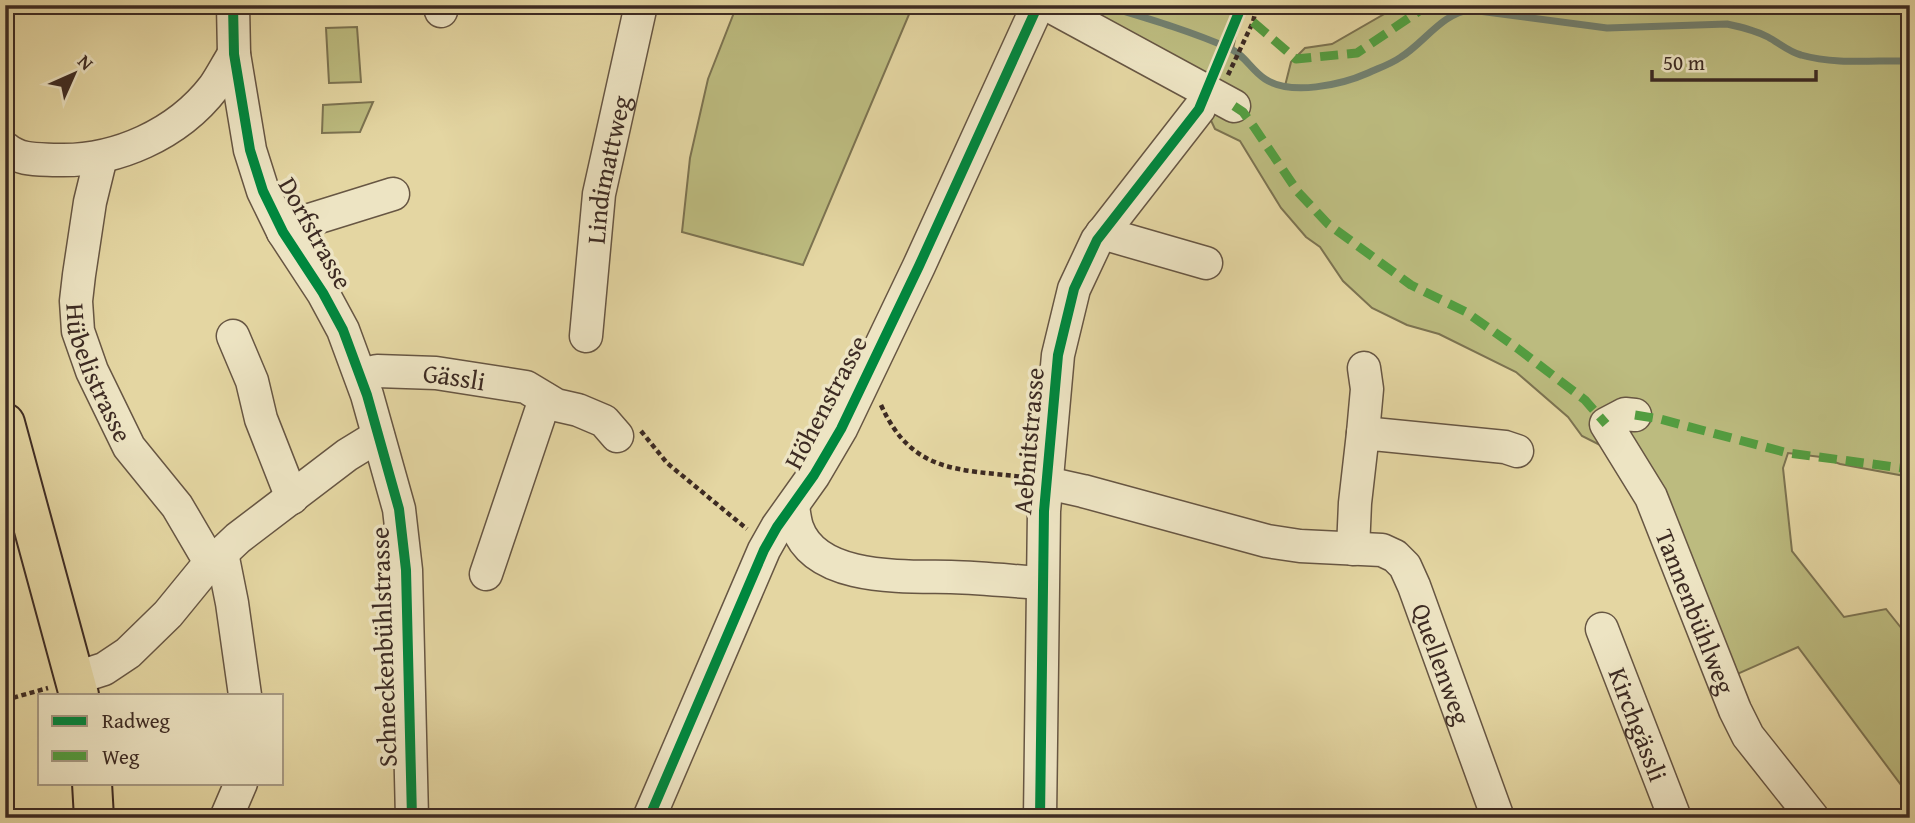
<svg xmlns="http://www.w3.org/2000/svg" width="1915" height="823" font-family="'Gentium Book Plus',serif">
	<rect width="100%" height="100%" fill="#e4d6a2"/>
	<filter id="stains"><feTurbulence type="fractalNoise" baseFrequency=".00286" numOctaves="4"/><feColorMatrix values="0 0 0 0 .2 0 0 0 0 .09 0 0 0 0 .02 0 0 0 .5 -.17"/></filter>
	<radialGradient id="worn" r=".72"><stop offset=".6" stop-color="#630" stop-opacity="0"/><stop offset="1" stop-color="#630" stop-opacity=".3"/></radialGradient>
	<path fill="#bcbb7f" stroke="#7c7351" stroke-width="2" d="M737 5H913L803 265 682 232 690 158 708 79Z
		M1048 5H1242L1233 49C1252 61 1261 84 1285 86L1291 62 1305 48 1332 44 1400 5H1910V477L1840 464 1821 457 1788 453 1783 468 1792 551 1844 617 1886 609 1910 639V797L1798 647 1724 680 1620 448 1600 445 1582 436 1568 417 1516 372 1439 334 1407 325 1372 308 1343 281 1320 247 1306 237 1281 208 1240 141 1215 129 1206 110Z
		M357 27 361 82 329 83 326 28Z
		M373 102 360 132 322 133 323 105Z"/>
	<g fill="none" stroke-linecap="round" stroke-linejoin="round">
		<path stroke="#72806f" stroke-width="7" d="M1103 5C1146 18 1188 30 1229 48 1245 55 1251 70 1265 79 1291 96 1341 85 1368 73 1379 68 1391 64 1401 57 1424 43 1443 12 1471 10L1607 28 1727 24C1741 27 1755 30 1768 37 1779 43 1789 52 1801 55 1836 65 1875 60 1910 61"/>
		<g stroke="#675643" stroke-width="35">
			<g id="minor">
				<path d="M233 5 234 54 250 150 263 191 283 232 323 293 343 330 367 395 399 509 406 570 412 818"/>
				<path d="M439 5 441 11"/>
				<path d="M1048 5 1234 106"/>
				<path d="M5 148C20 161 38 159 57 160 116 162 178 134 214 87 221 77 227 65 234 54"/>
				<path id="s1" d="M101 157 90 202 79 275 76 301 78 331 92 371 129 447 177 506 211 564"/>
				<path d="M283 232 303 222 393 194"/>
				<path d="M1102 233 1206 263"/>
				<path d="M233 336 252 381 261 419 292 498"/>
				<path id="s2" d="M586 336 599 194 641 5"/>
				<path id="s3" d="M361 375 377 371 436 373 526 387 556 405 578 410 604 421 617 436"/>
				<path id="s4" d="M1635 415 1625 414 1606 424 1651 497 1735 710 1748 736 1813 818"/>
				<path d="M1363 433 1367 389 1364 368"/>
				<path id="s5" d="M1047 483 1083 491 1267 541 1300 546 1382 550 1395 556 1405 566 1414 586 1498 818"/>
				<path d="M793 506C794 513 795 521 797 527 816 582 906 576 951 577 982 578 1012 581 1042 583"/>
				<path d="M1353 549 1355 503 1363 433 1505 447 1517 451"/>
				<path d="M222 553 232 603 245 695"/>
				<path d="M486 574 545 399"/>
				<path id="s6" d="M1602 629 1675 818"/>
				<path d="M76 678 104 669 128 653 168 614 204 570 238 538 347 455 378 436"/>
				<path d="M226 818 241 783"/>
				<path d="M649 818 764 550 777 527 814 475 841 429 919 266 1038 5"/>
				<path d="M1040 818 1044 511 1058 355 1074 289 1097 240 1199 109"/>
			</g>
		</g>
		<g stroke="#3d2b23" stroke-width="42">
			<path id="major" d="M5 423 79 695
				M92 783 94 818"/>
		</g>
		<path stroke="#3d2b23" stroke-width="4.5" stroke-dasharray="5 3.5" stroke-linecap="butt" d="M1228 75 1253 22 1257 5
			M881 405C912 474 959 469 1023 477
			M641 431 667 463 747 529
			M5 700 48 688"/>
		<use href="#minor" stroke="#ede4c3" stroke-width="32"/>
		<use href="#major" stroke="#e4d6a2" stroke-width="38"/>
		<path stroke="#539d40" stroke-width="9" stroke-dasharray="18 9" stroke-linecap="butt" d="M1253 22 1296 59 1357 53 1428 5
			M1234 106 1243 112 1254 127 1298 192 1328 224 1411 285 1466 312 1517 348 1585 400 1606 424
			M1635 415 1660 419 1788 453 1910 469"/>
		<g stroke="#ede4c3" stroke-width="15">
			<path id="cycleway" d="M233 5 234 54 250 150 263 191 283 232 323 293 343 330 367 395 399 509 406 570 412 818
				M649 818 764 550 777 527 814 475 841 429 919 266 1038 5
				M1040 818 1044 511 1058 355 1074 289 1097 240 1199 109 1242 5"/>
		</g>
		<use href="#cycleway" stroke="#00873e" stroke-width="10"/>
	</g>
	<g text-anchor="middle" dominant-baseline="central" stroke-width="7" stroke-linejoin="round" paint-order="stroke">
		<g font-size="26" fill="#3d2b23" stroke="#ede4c3">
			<text stroke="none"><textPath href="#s2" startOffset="168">Lindimattweg</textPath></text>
			<text transform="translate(316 233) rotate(61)">Dorfstrasse</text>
			<text stroke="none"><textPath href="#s1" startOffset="222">Hübelistrasse</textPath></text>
			<text stroke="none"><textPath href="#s3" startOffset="94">Gässli</textPath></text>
			<text transform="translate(825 402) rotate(-62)">Höhenstrasse</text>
			<text transform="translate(1028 441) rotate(-85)">Aebnitstrasse</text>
			<text stroke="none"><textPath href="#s4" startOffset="240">Tannenbühlweg</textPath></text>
			<text transform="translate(383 647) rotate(-92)">Schneckenbühlstrasse</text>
			<text stroke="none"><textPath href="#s5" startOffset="476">Quellenweg</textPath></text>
			<text stroke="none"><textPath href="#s6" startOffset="102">Kirchgässli</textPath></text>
		</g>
	</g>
	<rect width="1915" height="823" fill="none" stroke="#e4d6a2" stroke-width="28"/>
	<rect x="7" y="7" width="1901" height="809" fill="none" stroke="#3d2b23" stroke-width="3.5"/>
	<rect x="14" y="14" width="1887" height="795" fill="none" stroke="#3d2b23" stroke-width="2"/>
	<rect x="38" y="694" width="245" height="91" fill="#ede4c3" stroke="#a79a83" stroke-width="2"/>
	<rect x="52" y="716" width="35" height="10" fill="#00873e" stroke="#a79a83" stroke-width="2"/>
	<text x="102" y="728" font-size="21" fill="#3d2b23">Radweg</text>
	<rect x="52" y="751" width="35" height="10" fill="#539d40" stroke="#a79a83" stroke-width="2"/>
	<text x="102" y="764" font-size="21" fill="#3d2b23">Weg</text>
	<g transform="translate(74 74) rotate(45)" stroke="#ede4c3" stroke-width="5" paint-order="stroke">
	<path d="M0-5L12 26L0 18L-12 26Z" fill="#3d2b23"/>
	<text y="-10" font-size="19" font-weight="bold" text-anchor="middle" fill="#3d2b23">N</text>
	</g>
	<path d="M1652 70v10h164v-10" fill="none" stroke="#3d2b23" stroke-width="3.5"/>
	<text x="1663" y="70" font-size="21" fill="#3d2b23" stroke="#ede4c3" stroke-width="5" paint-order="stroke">50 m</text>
	<rect width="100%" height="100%" filter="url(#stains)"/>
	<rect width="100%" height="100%" fill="url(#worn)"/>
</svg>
